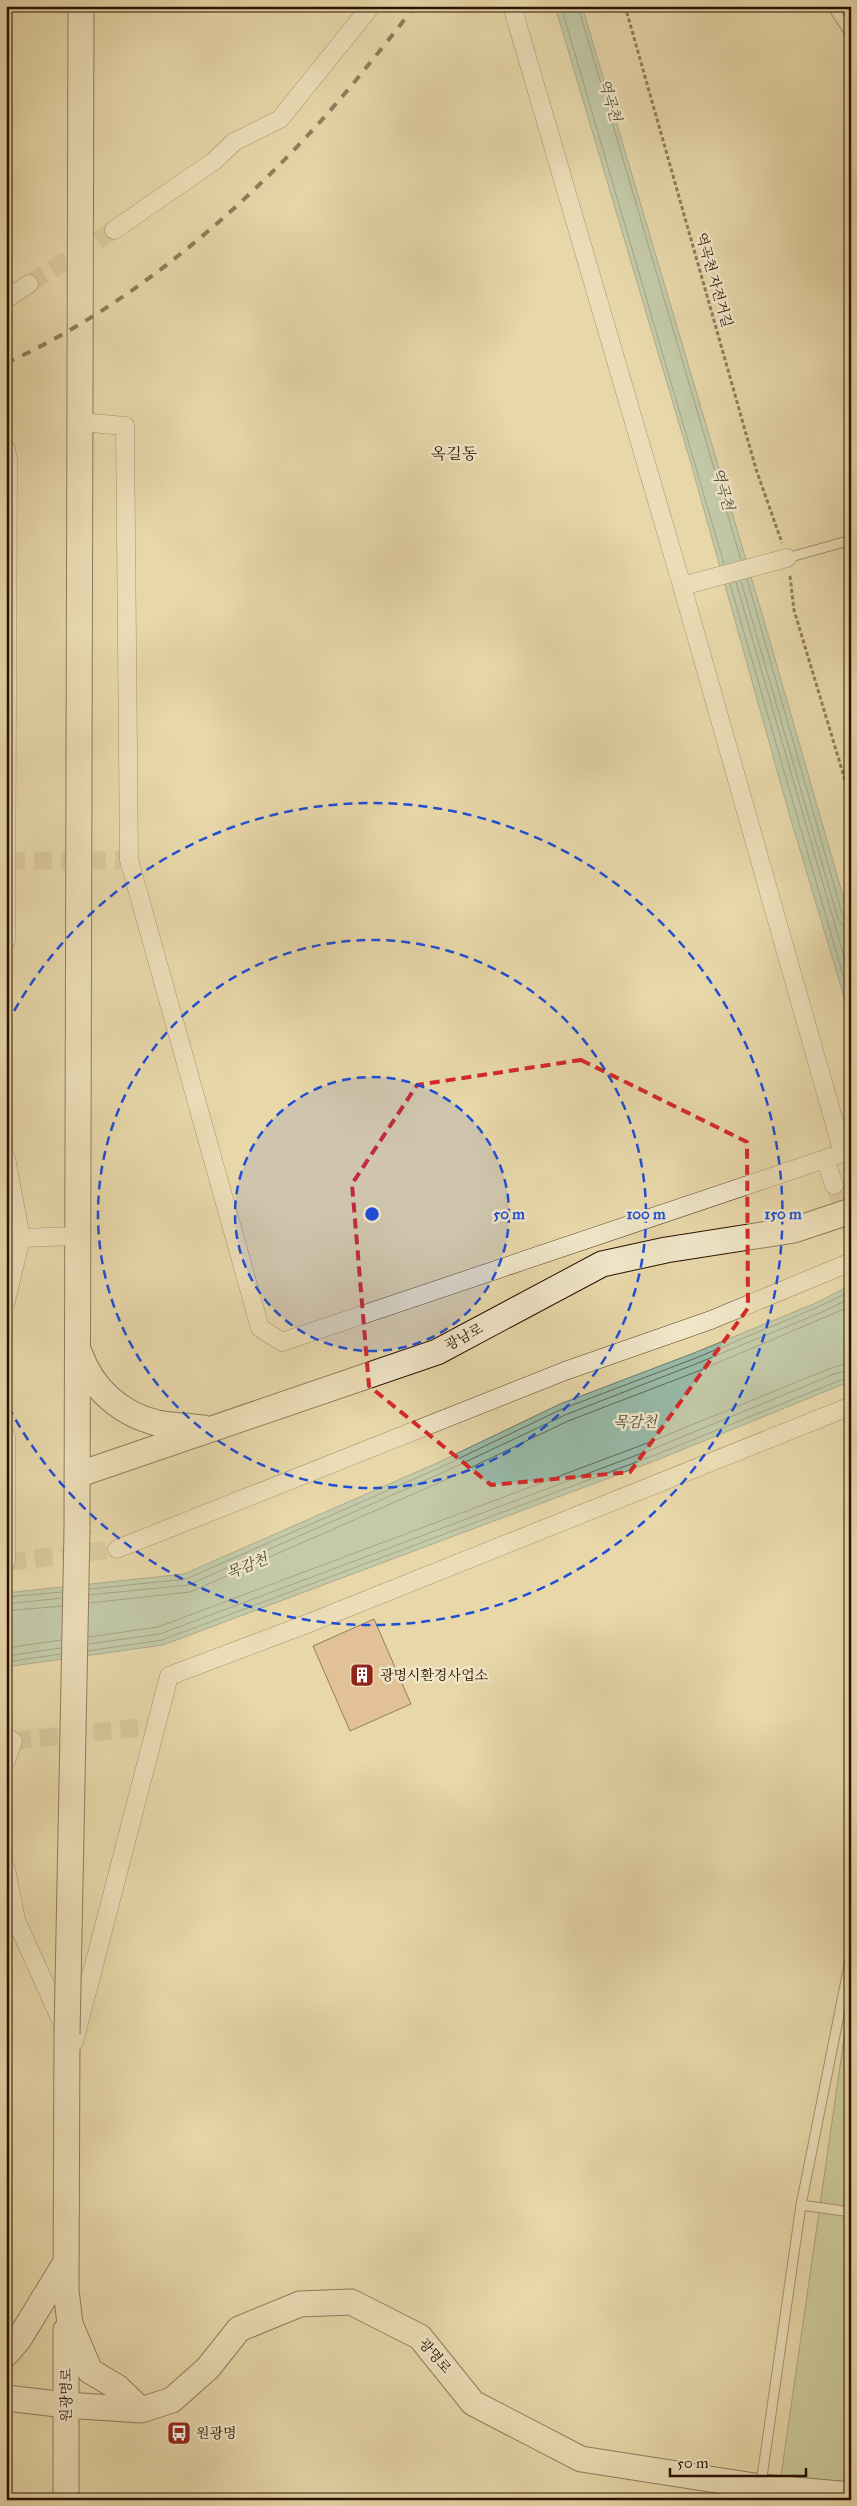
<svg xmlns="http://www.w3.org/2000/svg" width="857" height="2506" font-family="'IM FELL Great Primer','Noto Serif KR',serif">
	<rect width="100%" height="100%" fill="#e7d7a9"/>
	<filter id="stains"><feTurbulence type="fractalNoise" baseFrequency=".004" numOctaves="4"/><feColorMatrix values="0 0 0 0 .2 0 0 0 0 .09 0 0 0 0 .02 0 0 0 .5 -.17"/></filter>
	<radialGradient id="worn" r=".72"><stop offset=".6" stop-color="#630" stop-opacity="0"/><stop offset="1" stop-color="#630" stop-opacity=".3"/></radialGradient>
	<path fill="#afbf8c" stroke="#6c6846" d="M851 1990V2483L781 2476Z"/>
	<path fill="#97baa8" stroke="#6b7665" d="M555 6H582L763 617 851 924V1020L789 813 690 460Z
		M851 1285V1381L657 1460 163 1645 6 1667V1593L184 1574 437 1463 560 1404 694 1353 816 1303Z"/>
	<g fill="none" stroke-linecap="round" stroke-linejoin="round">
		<path stroke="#606554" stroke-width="1" d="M561 6 724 564
			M578 6 741 560
			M747 579 843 917 851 921
			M741 581 838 919 843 926 851 928
			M736 582 851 981
			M730 584 851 1003
			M90 1589 186 1579 439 1468 562 1409 696 1358 818 1307 851 1291
			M89 1595 188 1585 442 1473 565 1415 698 1363 820 1313 851 1298
			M6 1597 62 1592
			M89 1603 190 1592 445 1480 568 1421 701 1370 851 1306
			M6 1604 62 1598
			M6 1611 62 1606
			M89 1637 158 1627 650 1442 831 1368 851 1362
			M88 1644 160 1634 653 1449 834 1374 851 1370
			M6 1648 61 1640
			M88 1651 162 1640 655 1455 851 1376
			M6 1656 61 1648
			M6 1662 61 1654"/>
	</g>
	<path fill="#d9a67d" stroke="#2a1000" d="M374 1619 411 1704 350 1731 313 1646Z"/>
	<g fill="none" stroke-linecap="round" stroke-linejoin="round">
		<path stroke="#cbb990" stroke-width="18" stroke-dasharray="18 9" stroke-linecap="butt" d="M29 284 114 230
			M7 861 129 860
			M834 1185 851 1231
			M8 1562 117 1549
			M13 1741 155 1726"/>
		<g stroke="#59422a" stroke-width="11">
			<path id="lane" d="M832 6 851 35
				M787 558 851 540
				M801 2205 851 2212
				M761 2484 801 2205 851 1955"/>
		</g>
		<g stroke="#59422a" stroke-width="19">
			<path id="street" d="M114 230 214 161 234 142 280 119 371 6
				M6 299 29 284
				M80 422 125 426 129 860 260 1328 282 1342 843 1153 682 586 512 6
				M6 449 8 459 6 941
				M682 586 787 558
				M6 1158 21 1238
				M825 1159 834 1185
				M6 1301 21 1238 77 1236
				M6 1436V1562
				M117 1549 565 1371 711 1320 851 1262
				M6 1737 13 1741 6 1761
				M6 1869 16 1920 65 2029
				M74 2042 169 1676 304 1625 851 1406"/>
		</g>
		<g stroke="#2a1000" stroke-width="27">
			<path id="secondary" d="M80 1354C92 1389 121 1414 157 1423 172 1426 188 1426 203 1428
				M77 1475 437 1352 602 1264 666 1250 794 1230 851 1211
				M77 1530 81 6
				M67 2034 66 2290 70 2324 90 2371 117 2387 141 2410
				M6 2354 19 2339 66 2262
				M6 2398 66 2405 141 2410 172 2400 208 2368 239 2329 300 2304 351 2302 420 2337 473 2403 581 2459 761 2487 851 2495
				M66 2500V2330"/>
		</g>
		<path stroke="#2a1000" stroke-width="3" stroke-dasharray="4 2.5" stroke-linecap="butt" d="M625 6 756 469 782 543
			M790 576 794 610 851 800"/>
		<use href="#lane" stroke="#efe5c7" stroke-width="9"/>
		<use href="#street" stroke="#efe5c7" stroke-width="18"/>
		<use href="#secondary" stroke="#efe5c7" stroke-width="25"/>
		<path stroke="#2a1000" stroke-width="4" stroke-dasharray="9 9" stroke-linecap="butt" d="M6 363C142 302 272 185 365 69 381 49 399 28 414 6"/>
		<g stroke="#2a1000" stroke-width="27" stroke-linecap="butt">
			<path id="secondary-bridge" d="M67 2034 77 1530"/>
		</g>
		<use href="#secondary-bridge" stroke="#efe5c7" stroke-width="25"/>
	</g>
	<path d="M0 0H857V2506H0ZM581 1060 747 1142 748 1308 630 1472 491 1485 369 1386 352 1184 417 1085Z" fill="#e7d7a9" fill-opacity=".55" fill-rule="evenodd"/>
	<path fill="none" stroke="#d62828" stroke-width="4" stroke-dasharray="10 6" stroke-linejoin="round" d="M581 1060 747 1142 748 1308 630 1472 491 1485 369 1386 352 1184 417 1085Z"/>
	<circle cx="372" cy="1214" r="137" fill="#1d4ed8" fill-opacity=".12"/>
	<g fill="none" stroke="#1d4ed8" stroke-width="2.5" stroke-dasharray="9 6">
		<circle cx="372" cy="1214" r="137"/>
		<circle cx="372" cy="1214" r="274"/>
		<path d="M7 1024A411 411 0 1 1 7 1404"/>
	</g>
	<defs>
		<g id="building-square" transform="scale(1.25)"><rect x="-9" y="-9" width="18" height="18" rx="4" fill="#8f2418" stroke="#efe5c7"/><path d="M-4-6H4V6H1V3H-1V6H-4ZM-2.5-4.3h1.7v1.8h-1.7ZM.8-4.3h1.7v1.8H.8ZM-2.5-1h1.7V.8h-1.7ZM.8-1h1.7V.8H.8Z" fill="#fff"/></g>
		<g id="bus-square" transform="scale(1.25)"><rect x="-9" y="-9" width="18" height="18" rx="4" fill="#8f2418" stroke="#efe5c7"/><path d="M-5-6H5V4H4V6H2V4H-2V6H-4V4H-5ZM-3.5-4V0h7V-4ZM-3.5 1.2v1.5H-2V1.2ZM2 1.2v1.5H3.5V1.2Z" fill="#fff"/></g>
	</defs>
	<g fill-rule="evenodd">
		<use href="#building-square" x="362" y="1675"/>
		<use href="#bus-square" x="179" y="2433"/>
	</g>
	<g text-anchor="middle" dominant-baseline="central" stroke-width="5" stroke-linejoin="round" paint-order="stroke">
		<g font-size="14" fill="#2a1000" stroke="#efe5c7">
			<text transform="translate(714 280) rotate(74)">역곡천 자전거길</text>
			<text transform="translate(464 1337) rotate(-28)">광남로</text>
			<text transform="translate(435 2356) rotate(49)">광명로</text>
			<text transform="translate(66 2395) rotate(-90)">원광명로</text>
		</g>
		<g font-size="14" fill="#2a1000" stroke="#efe5c7" text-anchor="start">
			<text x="380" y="1675">광명시환경사업소</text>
			<text x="196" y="2433">원광명</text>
		</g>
		<g font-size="15" font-style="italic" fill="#504c3b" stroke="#efe5c7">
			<text transform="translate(610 100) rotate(73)">역곡천</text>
			<text transform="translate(723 489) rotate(74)">역곡천</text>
			<text x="635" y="1422">목감천</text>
			<text transform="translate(247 1566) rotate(-22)">목감천</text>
		</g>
		<g font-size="16" fill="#2a1000" stroke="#efe5c7">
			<text x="454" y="453">옥길동</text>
		</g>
	</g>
	<circle cx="372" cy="1214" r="8" fill="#1d4ed8" stroke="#efe5c7" stroke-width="2.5"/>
	<g font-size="15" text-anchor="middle" font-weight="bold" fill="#1d4ed8" stroke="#efe5c7" stroke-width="5" stroke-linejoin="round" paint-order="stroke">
		<text x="509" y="1219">50 m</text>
		<text x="646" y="1219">100 m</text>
		<text x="783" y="1219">150 m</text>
	</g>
	<rect width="857" height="2506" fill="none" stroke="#e7d7a9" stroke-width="25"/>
	<rect x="8" y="8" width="842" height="2491" fill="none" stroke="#2a1000" stroke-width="2.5"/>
	<rect x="12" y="12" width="832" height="2481" fill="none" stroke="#2a1000"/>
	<path d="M670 2468v8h136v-8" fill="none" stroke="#2a1000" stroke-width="2.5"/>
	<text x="677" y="2468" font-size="15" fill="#2a1000" stroke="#efe5c7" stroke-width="4" paint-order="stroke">50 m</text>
	<rect width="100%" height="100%" filter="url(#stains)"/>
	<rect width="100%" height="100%" fill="url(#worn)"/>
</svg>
